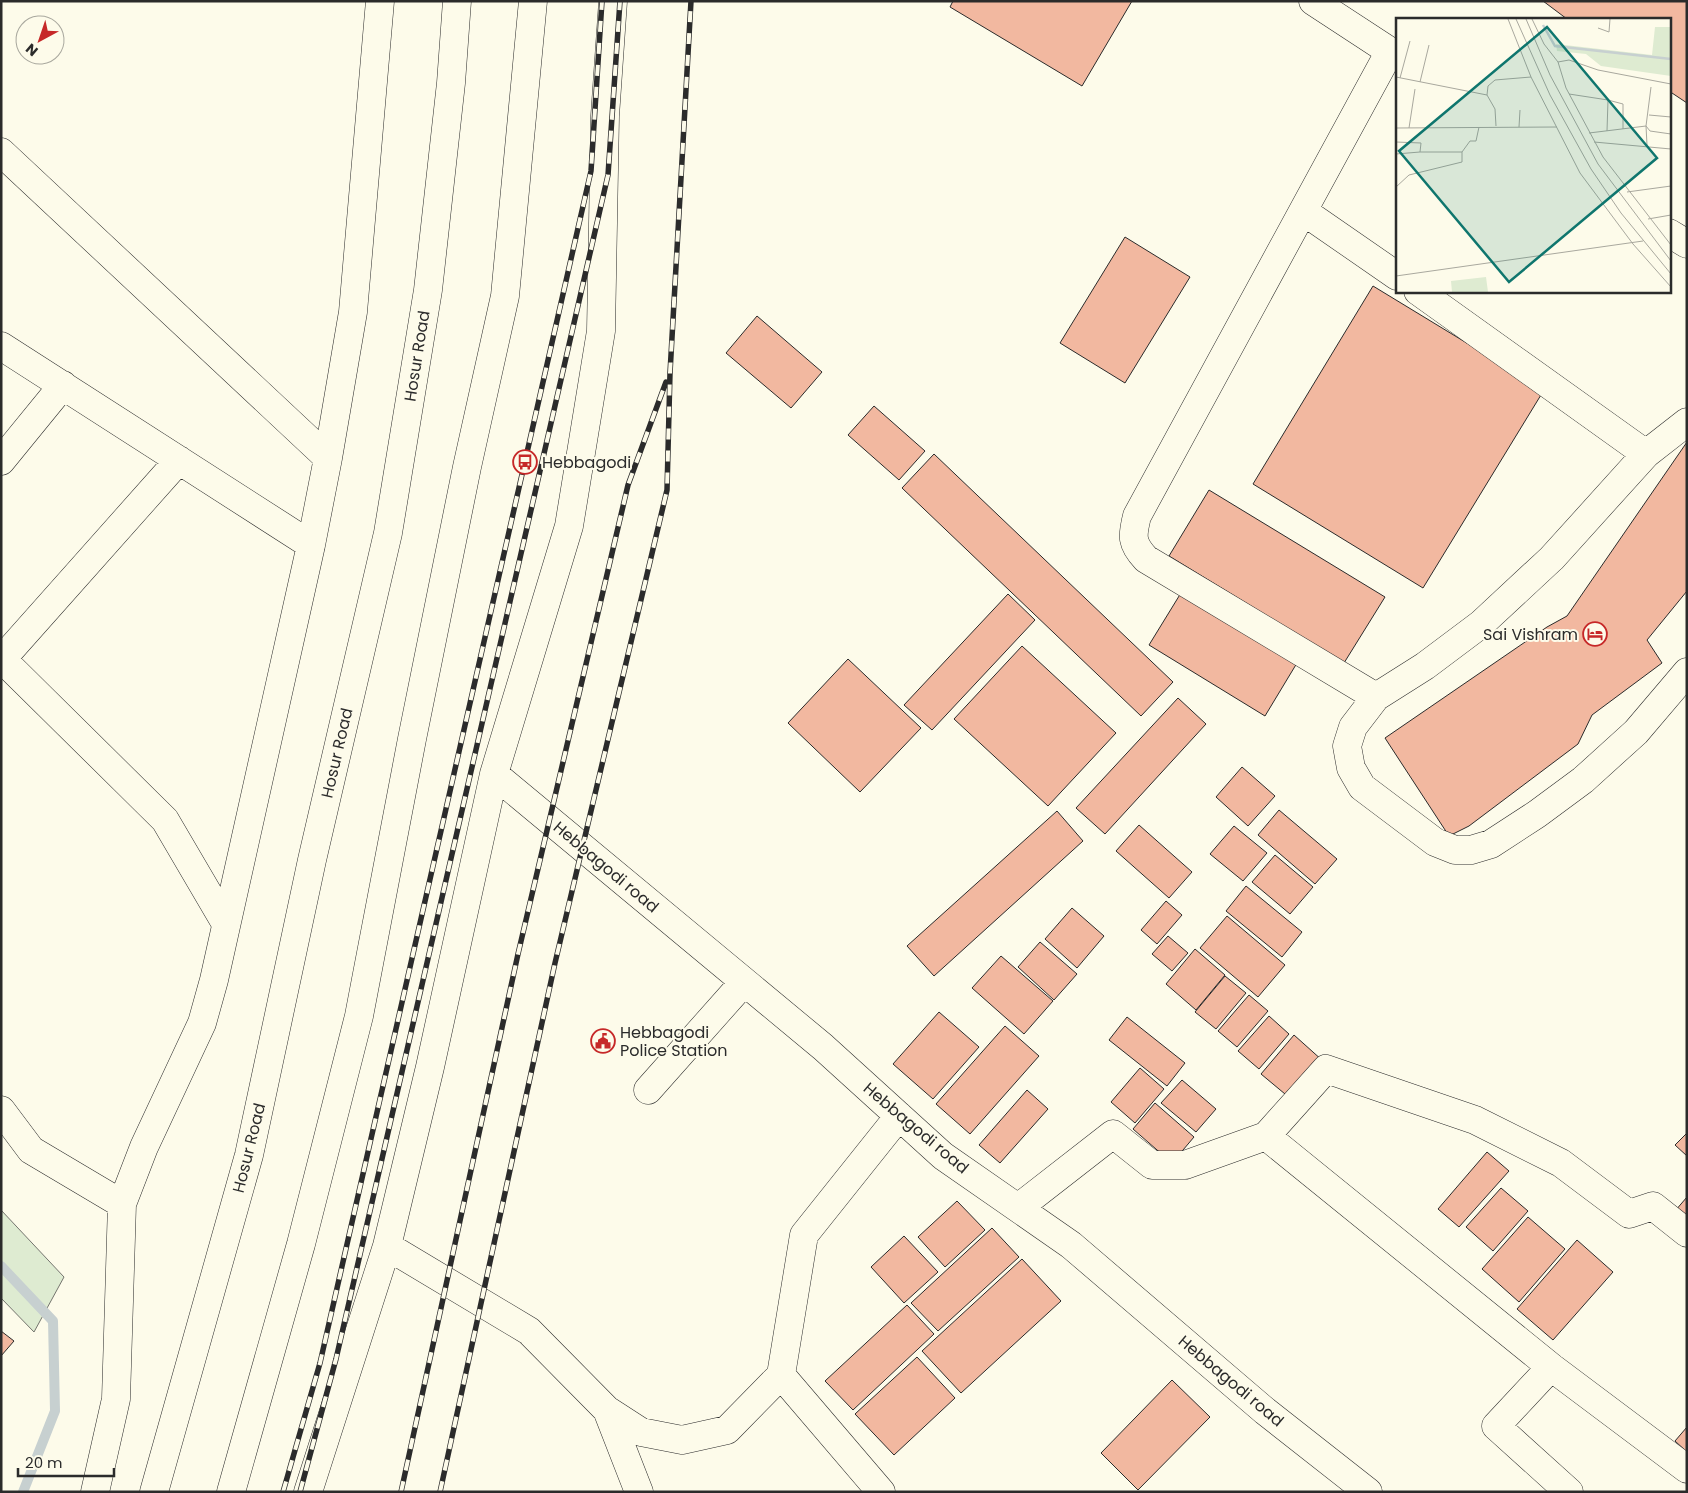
<svg xmlns="http://www.w3.org/2000/svg" width="1688" height="1493" font-family="Poppins,sans-serif">
	<rect width="100%" height="100%" fill="#fdfbea"/>
	<path fill="#deebd1" stroke="#74746e" d="M1 1210 64 1277 34 1332 1 1298Z"/>
	<g fill="none" stroke-linecap="round" stroke-linejoin="round">
		<path stroke="#c7d0d0" stroke-width="10" d="M1 1266 53 1321 55 1411 23 1492"/>
	</g>
	<path fill="#f2b8a0" stroke="#2b2b2b" d="M953 1H1132L1082 86 950 7Z
		M1543 1H1687V103L1669 91V19H1567Z
		M1125 237 1190 277 1125 383 1060 343Z
		M1373 286 1544 390 1423 588 1253 484Z
		M757 316 822 372 791 408 726 353Z
		M874 406 925 451 899 480 848 435Z
		M1687 442V591L1647 640 1662 663 1592 715 1578 744 1469 826 1449 836 1385 738 1547 627 1567 616Z
		M934 454 1173 682 1141 716 902 488Z
		M1209 490 1385 597 1344 663 1169 556Z
		M1184 588 1300 658 1265 716 1149 645Z
		M1008 594 1035 620 932 730 904 705Z
		M1022 646 1116 733 1048 806 954 719Z
		M848 659 921 728 860 792 788 723Z
		M1178 698 1206 724 1105 834 1076 808Z
		M1242 767 1275 796 1248 826 1216 797Z
		M1279 810 1337 859 1315 884 1258 835Z
		M1057 811 1083 841 934 976 907 946Z
		M1139 825 1192 872 1169 898 1116 851Z
		M1234 826 1267 853 1243 881 1210 854Z
		M1275 855 1313 887 1290 914 1252 882Z
		M1246 886 1302 932 1282 957 1226 911Z
		M1166 901 1182 915 1157 944 1141 930Z
		M1072 908 1104 936 1077 968 1045 939Z
		M1227 916 1285 965 1258 997 1200 948Z
		M1168 936 1188 953 1172 971 1152 954Z
		M1040 942 1077 974 1054 1000 1018 967Z
		M1195 949 1225 975 1196 1010 1166 984Z
		M1001 956 1053 1001 1024 1034 972 988Z
		M1225 976 1246 993 1216 1029 1195 1012Z
		M1249 995 1268 1011 1237 1047 1218 1031Z
		M939 1012 979 1047 933 1099 893 1064Z
		M1269 1016 1289 1034 1259 1069 1238 1051Z
		M1127 1017 1185 1063 1167 1086 1109 1040Z
		M1005 1026 1039 1056 970 1134 936 1104Z
		M1294 1035 1323 1061 1291 1099 1261 1074Z
		M1140 1068 1164 1089 1135 1123 1111 1102Z
		M1182 1080 1216 1109 1196 1132 1161 1103Z
		M1027 1090 1048 1109 1000 1163 979 1145Z
		M1155 1103 1194 1137 1172 1163 1133 1129Z
		M1687 1133V1156L1675 1145Z
		M1487 1152 1509 1171 1459 1227 1438 1209Z
		M1501 1188 1528 1211 1493 1251 1466 1227Z
		M1687 1197V1220L1675 1211Z
		M957 1201 985 1230 945 1267 918 1237Z
		M1528 1217 1565 1249 1519 1302 1482 1269Z
		M992 1228 1019 1257 938 1331 911 1303Z
		M904 1236 938 1272 904 1303 871 1267Z
		M1577 1240 1613 1272 1553 1340 1517 1309Z
		M1022 1259 1061 1301 961 1393 922 1351Z
		M907 1305 934 1334 853 1410 825 1381Z
		M1 1331 14 1341 1 1356Z
		M917 1357 955 1398 894 1455 855 1414Z
		M1172 1380 1210 1417 1138 1490 1101 1453Z
		M1687 1427V1452L1675 1441Z"/>
	<g fill="none" stroke-linecap="round" stroke-linejoin="round">
		<g stroke="#2b2b2b" stroke-width="29">
			<path id="minor" d="M1313 1 1397 56
				M1 152 328 458
				M1303 211 1397 276
				M1669 233 1687 244
				M1418 291 1646 454
				M1 346 311 545
				M1687 422 1646 454 1552 558 1481 624 1425 666 1376 697 1353 727 1347 746 1351 768 1362 787 1435 842 1455 850H1471L1491 844 1537 814 1583 780 1636 732 1687 672
				M179 460 2 659 165 820 226 924
				M1 461 63 385
				M1376 697 1146 559C1131 543 1132 536 1137 516L1390 51
				M494 774 823 1047 943 1156 1071 1245 1265 1411 1368 1492
				M648 1090 744 982
				M1 1110 31 1150 122 1204
				M1266 1136 1551 1367
				M1018 1208 1113 1134 1152 1165H1185L1266 1136 1326 1069 1475 1120 1561 1163 1629 1214 1653 1206 1687 1233
				M387 1246 529 1331 607 1410 641 1432 682 1440 727 1430 781 1375
				M607 1410 639 1492
				M95 1492 116 1399 122 1204 144 1147 202 1023 214 980 311 545 328 458 353 312 380 1
				M308 1492 387 1246 430 1067 494 774 569 526 601 331 605 116 613 1
				M881 1492 781 1375 804 1235 899 1116
				M1569 1492 1496 1426 1551 1367 1687 1469"/>
		</g>
		<g stroke="#2b2b2b" stroke-width="29">
			<path id="highway" d="M154 1492 249 1155 312 860 388 533 428 290 451 83 457 1
				M231 1492 301 1244 359 1016 412 739 467 467 505 296 533 1"/>
		</g>
		<use href="#minor" stroke="#fdfbea" stroke-width="28"/>
		<use href="#highway" stroke="#fdfbea" stroke-width="28"/>
		<g stroke="#2b2b2b" stroke-width="5.5">
			<path id="rail" d="M283 1492 320 1363 591 171 602 1
				M300 1492 336 1359 608 175 620 1
				M401 1492 518 954 628 485 666 382
				M440 1492 555 963 667 490 670 373 691 1"/>
		</g>
		<use href="#rail" stroke="#fdfbea" stroke-width="4" stroke-dasharray="11" stroke-linecap="butt"/>
	</g>
	<defs>
		<g id="bus-ring" transform="scale(1.25)"><circle r="9.5" fill="#fdfbea" stroke="#c62828" stroke-width="1.5"/><path d="M-5-6H5V4H4V6H2V4H-2V6H-4V4H-5ZM-3.5-4V0h7V-4ZM-3.5 1.2v1.5H-2V1.2ZM2 1.2v1.5H3.5V1.2Z" fill="#c62828"/></g>
		<g id="hotel-ring" transform="scale(1.25)"><circle r="9.5" fill="#fdfbea" stroke="#c62828" stroke-width="1.5"/><path d="M-6-4.5h1.5V1H6V5H4.5V3h-9V5H-6ZM-4 0a1.8 1.8 0 1 1 3.6 0ZM.5 0V-2.5h3Q6-2.5 6 0Z" fill="#c62828"/></g>
		<g id="civic-ring" transform="scale(1.25)"><circle r="9.5" fill="#fdfbea" stroke="#c62828" stroke-width="1.5"/><path d="M-.6-6.5H3V-4.5H.6V-3L4-1V1h2V6H-6V1h2V-1L-.6-3ZM-1.2 2.5V6h2.4V2.5Z" fill="#c62828"/></g>
	</defs>
	<g fill-rule="evenodd">
		<use href="#bus-ring" x="525" y="462"/>
		<use href="#hotel-ring" x="1595" y="634"/>
		<use href="#civic-ring" x="603" y="1041"/>
	</g>
	<g text-anchor="middle" dominant-baseline="central" stroke-width="4" stroke-linejoin="round" paint-order="stroke">
		<g font-size="16" fill="#2b2b2b" stroke="#fdfbea">
			<text transform="translate(417 356) rotate(-81)">Hosur Road</text>
			<text transform="translate(337 753) rotate(-77)">Hosur Road</text>
			<text transform="translate(606 867) rotate(40)">Hebbagodi road</text>
			<text transform="translate(916 1128) rotate(40)">Hebbagodi road</text>
			<text transform="translate(249 1148) rotate(-76)">Hosur Road</text>
			<text transform="translate(1231 1381) rotate(40)">Hebbagodi road</text>
		</g>
		<g font-size="16" fill="#2b2b2b" stroke="#fdfbea" text-anchor="start">
			<text x="542" y="462">Hebbagodi</text>
			<text x="1578" y="634" text-anchor="end">Sai Vishram</text>
			<text x="620" y="1032">Hebbagodi<tspan x="620" dy="18">Police Station</tspan></text>
		</g>
	</g>
	<g transform="translate(1396 18)">
		<rect width="275" height="275" fill="#fdfbea"/>
		<path d="M259 9H275V58L205 48 190 36 161 33 160 26 256 37ZM90 259 92 274H56L55 263Z" fill="#deebd1"/>
		<path fill="none" stroke="#c7d0d0" stroke-width="2.5" d="M147 7 159 28 275 41"/>
		<path fill="none" stroke="#a9a89e" stroke-width="1" d="M112 1 135 59 184 155 237 226 275 269M120 1 154 77 195 151 225 195 275 256M130 1 154 57 202 146 275 243M136 1 148 26 162 44 170 70 207 139 275 227M202 10 213 14 214 1M162 44 173 42 202 52 275 66M0 59 91 77 99 91 100 108M4 60 14 23M24 64 33 27M255 69 250 108 254 113 275 116M173 76 212 82 211 113M91 77 92 68 99 62 135 59M212 82 227 86V111M253 97 275 99M123 109 124 92M0 110 161 109M13 110 19 71M193 115 250 108 251 127M0 124 25 125 24 134 0 136M198 124 275 131M24 134H66M0 169 13 157 66 144V134L74 123H80L83 109M231 174 275 168M252 201 275 197M0 258 247 223"/>
		<path fill="#0f766e" fill-opacity="0.15" stroke="#0f766e" stroke-width="2.5" d="M151 9 261 140 113 264 3 133Z"/>
		<rect width="275" height="275" fill="none" stroke="#2b2b2b" stroke-width="2.5"/>
	</g>
	<rect width="1688" height="1493" fill="none" stroke="#2b2b2b" stroke-width="5"/>
	<g transform="translate(40 40) rotate(220)"><circle r="24" fill="#fdfbea" stroke="#a9a89e"/>
	<path d="M0-4L9 19L0 12L-9 19Z" fill="#c62828"/>
	<text y="-8" font-size="14" font-weight="bold" text-anchor="middle" fill="#2b2b2b">N</text>
	</g>
	<path d="M18 1468v8h96v-8" fill="none" stroke="#2b2b2b" stroke-width="2.5"/>
	<text x="25" y="1468" font-size="15" fill="#2b2b2b" stroke="#fdfbea" stroke-width="4" paint-order="stroke">20 m</text>
</svg>
